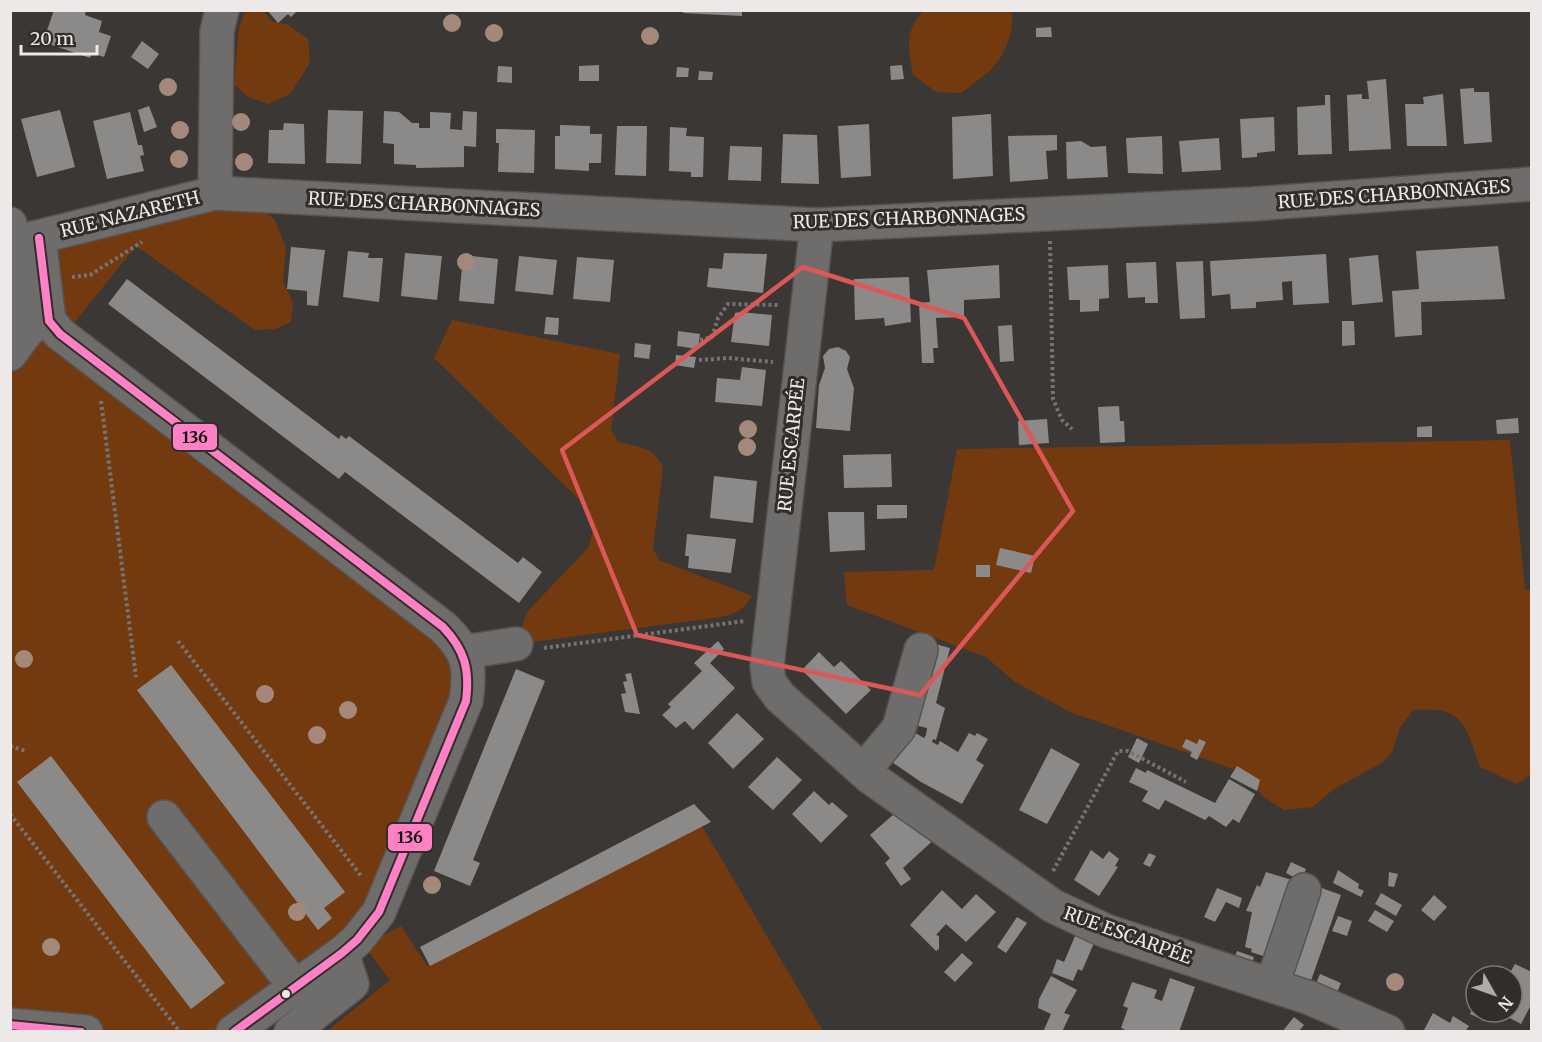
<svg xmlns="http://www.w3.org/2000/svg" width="1542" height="1042" font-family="Merriweather,serif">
	<rect width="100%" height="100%" fill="#3a3735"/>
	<path fill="#743a0f" d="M924 10 1011 11C1016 25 1006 53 995 65 986 76 972 84 961 93L936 92 913 75C908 49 904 31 924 10Z
		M245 11H263L273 22 287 24 308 39 310 63 290 94 268 104 248 97 234 84 239 27Z
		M210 208 266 212 275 220 286 248 283 281 293 303 291 322 275 329 255 330 136 246 70 328 55 315 56 251 70 240Z
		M26 317 468 651 367 924 233 1031 66 1032 11 1026 10 356Z
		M452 320 620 354 611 430 618 442C639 447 655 447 663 468L653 549 659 560 752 596C741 615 727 616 706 619L516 644 527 612 588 548C594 533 595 523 588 508L434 358Z
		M1510 440 1525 589 1531 591V775L1517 784 1480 767C1465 724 1464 706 1413 710L1400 728 1392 752 1383 762 1334 789 1313 807 1284 810 1264 797 1242 772 1070 712 1015 682 986 657 847 605 844 572 934 570 957 449Z
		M699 821 823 1031 326 1032 390 980 364 946 401 926 427 966Z"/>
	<path fill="#8c8a89" d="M54 10H86L85 15 102 21 99 32 111 36 104 57 92 53 90 58 43 42Z
		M267 10H298L291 17 288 14 278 23Z
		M683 10H742V16L683 13Z
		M1051 27 1052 37H1036V28Z
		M142 41 159 54 148 69 131 57Z
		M599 65V81H579V66Z
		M902 65 904 79 891 80 890 66Z
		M498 66 512 67V83L497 82Z
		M677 67 689 68 688 77H676Z
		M699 71 713 72 712 80H698Z
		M1386 79 1391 149 1349 151 1347 95 1362 94V99H1369L1367 81Z
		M1474 88V92H1489L1492 142 1464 144 1460 89Z
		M1443 94 1447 146H1407L1405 104H1424L1423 97Z
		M1325 95H1330L1332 154 1298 155 1297 107 1325 105Z
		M149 106 157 127 144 132 138 110Z
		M60 110 75 167 37 177 21 119Z
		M328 110 363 111 361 164 326 163Z
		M384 111 399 112 412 123H419V128H430V112L451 113 450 129 462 130 463 111 477 112 476 147 464 146V167L416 168V165L394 164V144L383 143Z
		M130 112 138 145H142L144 155 140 156 144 171 107 179 93 121Z
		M991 114 993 176 953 179 952 117Z
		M1274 117 1275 151 1257 153V157L1242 158 1240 119Z
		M284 123 304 124 305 164 268 163 269 130H283Z
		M869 124 871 176 841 178 838 126Z
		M560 125 590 126V134H602L601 163H589V171L555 169V136H560Z
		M617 126H647L646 176 615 175Z
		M670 127 687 128 686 136 704 137 703 177H691V172L669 171Z
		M496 129 535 130 534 173 498 172 499 143H496Z
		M783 134 817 135 819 184 781 183Z
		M1057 135V150L1046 151 1048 179 1010 182 1008 136Z
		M1162 136 1163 174 1128 173 1126 138Z
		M1219 138 1221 170 1182 172 1179 141Z
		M1081 141 1091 147 1106 146 1108 177 1067 179 1066 142Z
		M730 146 762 147 761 181 728 180Z
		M1498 246 1505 299 1421 302 1422 335 1395 337 1392 291 1419 289 1416 251Z
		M291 247 325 250 318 306 307 305V291L287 289Z
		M348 251 369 253 368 258H383L379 302 343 297Z
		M405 253 442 256 437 300 401 296Z
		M724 253 767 254 763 293 707 287 709 268 722 269Z
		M1326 254 1329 303 1293 305 1292 281 1282 282 1283 300 1256 302V308L1231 309 1230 294 1212 296 1210 261Z
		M463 255 498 259 494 304 459 301Z
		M1378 255 1383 302 1352 305 1349 258Z
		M519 256 557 260 553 295 515 291Z
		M577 257 614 260 610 302 573 299Z
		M1203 261 1205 318 1180 319 1176 262Z
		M1156 262 1158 303H1145V297L1128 298 1126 263Z
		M999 265 1000 298 964 300V317L936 318 938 348H933L934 363H922L919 303 930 302 927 270Z
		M1108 265 1109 298 1099 299V311L1080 312V300H1069L1067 267Z
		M909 277 911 322 885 326 884 318 855 320 854 279Z
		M127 279 339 439 341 435 346 439 349 436 518 563 523 557 542 572 519 603 345 472 339 479 108 304Z
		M740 312 772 315 769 346 731 342 735 313Z
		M546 317 559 318 558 335 544 334Z
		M1342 321H1354L1355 345 1342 346Z
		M1012 325 1014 361 1000 362 998 326Z
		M678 331 700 334 698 349 677 346Z
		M635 343 651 345 649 359 634 357Z
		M838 347 846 351 850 357 847 369 854 388 850 431 816 428 819 385 825 368 823 356 829 349Z
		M676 355 696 357 694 368 675 365Z
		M742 367 766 370 762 406 715 402 717 378 740 380Z
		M1119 406 1120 421H1124L1125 442 1100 443 1098 407Z
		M1518 418 1519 433 1497 434 1496 420Z
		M1047 419 1049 443 1019 445 1018 421Z
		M1432 426V437H1417V427Z
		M891 454 892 487 844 488 843 455Z
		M714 476 757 481 753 523 710 518Z
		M877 505H907V518L877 519Z
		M828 512H864L865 550 830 552Z
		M687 534 736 539 731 573 688 568 689 556H685Z
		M1000 548 1035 556 1031 573 996 565Z
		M976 565H990V577H976Z
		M718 641 724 649 710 663 735 688 693 730 685 721 676 728 662 715 671 707 668 704 702 671 694 663Z
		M932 643 950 648 936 703 945 708 936 740 933 739 932 742 938 745 940 741 958 752 969 733 975 736 977 733 988 739 976 760 984 765 962 804 921 782 889 760 910 730 924 738 926 735 927 728 910 724Z
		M819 652 834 667 841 661 871 690 846 714 802 670Z
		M171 665 345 892 324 908 332 918 318 930 137 690Z
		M516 669 545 681 473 860 480 863 470 886 434 871Z
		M631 673 640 714 625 712 621 694 626 693 623 682 627 681 625 674Z
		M737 713 764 739 733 769 708 743Z
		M1137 738 1148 744 1139 763 1128 757Z
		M1186 739 1197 744 1199 739 1206 742 1197 760 1190 756 1192 752 1182 747Z
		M1051 748 1080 764 1047 824 1019 810Z
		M51 756 225 983 191 1009 17 782Z
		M777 757 802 780 773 810 748 787Z
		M1237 766 1260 780 1257 791 1230 777Z
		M1136 768 1146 773 1147 770 1215 803 1229 779 1255 794 1239 823 1233 819 1226 827 1209 816 1205 820 1165 800 1159 810 1142 801 1148 791 1129 782Z
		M814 791 829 805 832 802 848 816 821 843 792 814Z
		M694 804 711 822 430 966 420 947Z
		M902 807 939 835 903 868 911 879 901 886 885 863 890 858 870 835Z
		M1091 850 1103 859 1109 851 1119 859 1115 866 1118 867 1099 896 1074 880Z
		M1149 853 1156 856 1150 867 1143 864Z
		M1291 862 1306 869 1301 881 1286 873Z
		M1338 870 1359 884 1358 888 1364 891 1361 897 1333 883Z
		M1266 872 1298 882 1275 960 1251 952 1252 949 1245 947 1252 912 1246 911 1257 885 1260 887Z
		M1389 872 1398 874 1394 887 1388 886Z
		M1311 884 1341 895 1307 992 1278 981Z
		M1217 888 1242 898 1239 908 1226 902 1215 922 1204 917Z
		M942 890 962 909 976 894 996 912 966 942 946 924 936 935 939 936V949L936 951 910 925Z
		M1381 893 1402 905 1396 916 1375 904Z
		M1434 895 1447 907 1434 921 1421 910Z
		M1375 910 1394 921 1387 932 1368 921Z
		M1338 916 1352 921 1347 936 1332 931Z
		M1017 917 1027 923 1006 953 997 947Z
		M1078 929 1097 936 1082 971 1078 969 1073 981 1052 973 1057 959 1064 962Z
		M1237 951 1254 957 1250 971 1232 965Z
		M962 953 973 963 955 982 944 972Z
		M1515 964 1532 972V1003L1521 1024 1499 1012H1512V976H1508Z
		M1320 974 1341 983 1332 1004 1311 995Z
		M1051 976 1077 990 1064 1013 1070 1015 1062 1032H1043L1051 1014 1038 1008 1039 999Z
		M1170 978 1195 987 1179 1032H1130L1121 1028 1128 1008 1123 1006 1132 982 1157 990 1154 998 1162 1001Z
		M1476 1001V1012H1483L1479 1018 1470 1014Z
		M1433 1013 1450 1023 1453 1016 1469 1026 1465 1032H1423Z
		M1294 1017 1304 1025 1298 1032H1282Z"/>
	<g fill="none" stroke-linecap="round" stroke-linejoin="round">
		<g stroke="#565452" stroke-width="36">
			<path id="minor" d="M215 193 217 31 222 10
				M10 224 19 282 30 327
				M817 225 767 666 769 682 780 697 870 777 1053 906 1106 931 1310 998 1388 1032
				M39 238 49 321 60 334 443 627C469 652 471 666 466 701L379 912 357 940 342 953 233 1032
				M10 244 215 193 817 225 1253 204 1532 184
				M10 354 30 327 49 321
				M464 652 516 644
				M863 771 899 728 921 650
				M164 817 296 988
				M1272 985 1304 890
				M10 1025 86 1032
				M291 1032 352 984 342 953"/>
		</g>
		<path stroke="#767473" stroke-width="4" stroke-dasharray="3 3" stroke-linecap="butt" d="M1050 241 1053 399 1062 420 1072 429
			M72 277 90 275 142 242
			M700 340 712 337 718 318 728 304 780 305
			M699 360 728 358 773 362
			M101 401 136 677
			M178 641 362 877
			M544 648 745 621
			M10 746 26 751
			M10 814 180 1032
			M1053 871 1118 751H1128L1186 782"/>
		<use href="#minor" stroke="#6f6d6b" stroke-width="33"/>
		<g stroke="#312d2a" stroke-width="12">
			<path id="bus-1" d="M39 238 49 321 60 334 443 627C465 650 470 670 466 701L379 912 357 940 342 953 234 1032
				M10 1025 81 1032"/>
		</g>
		<use href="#bus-1" stroke="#ff80c5" stroke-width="8"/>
	</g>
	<g fill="#a4897b">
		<circle cx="452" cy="23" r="9"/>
		<circle cx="494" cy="33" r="9"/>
		<circle cx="650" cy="36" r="9"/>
		<circle cx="168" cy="87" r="9"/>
		<circle cx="241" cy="122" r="9"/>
		<circle cx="180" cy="130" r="9"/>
		<circle cx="179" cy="159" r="9"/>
		<circle cx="244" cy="162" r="9"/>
		<circle cx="466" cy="262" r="9"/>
		<circle cx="748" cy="429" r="9"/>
		<circle cx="747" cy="447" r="9"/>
		<circle cx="24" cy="659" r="9"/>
		<circle cx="265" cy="694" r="9"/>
		<circle cx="348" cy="710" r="9"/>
		<circle cx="317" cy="735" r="9"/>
		<circle cx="432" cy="885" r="9"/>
		<circle cx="297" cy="912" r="9"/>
		<circle cx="51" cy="947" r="9"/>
		<circle cx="1395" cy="982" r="9"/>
	</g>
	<path fill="none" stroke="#dc5858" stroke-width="4.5" stroke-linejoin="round" d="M803 267 964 318 1073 511 920 695 637 635 562 450Z"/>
	<circle fill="#ece9e8" stroke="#312d2a" stroke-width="2" cx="286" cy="994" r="5"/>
	<g text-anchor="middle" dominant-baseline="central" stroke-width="6" stroke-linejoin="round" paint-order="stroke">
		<g font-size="18" fill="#ece9e8" stroke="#312d2a">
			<text transform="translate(1394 194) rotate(-4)">RUE DES CHARBONNAGES</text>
			<text transform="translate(424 204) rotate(3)">RUE DES CHARBONNAGES</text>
			<text transform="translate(130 214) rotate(-14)">RUE NAZARETH</text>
			<text transform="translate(909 218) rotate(-2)">RUE DES CHARBONNAGES</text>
			<text transform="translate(791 445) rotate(-84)">RUE ESCARPÉE</text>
			<text transform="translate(1128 935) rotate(20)">RUE ESCARPÉE</text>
		</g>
	</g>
	<g stroke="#312d2a" stroke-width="2">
		<rect x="172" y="423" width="46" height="28" rx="6" fill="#ff80c5"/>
		<rect x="387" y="823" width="46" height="29" rx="6" fill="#ff80c5"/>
	</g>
	<g font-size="16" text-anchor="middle" font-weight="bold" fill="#111">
		<text x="195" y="443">136</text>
		<text x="410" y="843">136</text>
	</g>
	<rect width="1542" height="1042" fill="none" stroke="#ece9e8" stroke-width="24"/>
	<g transform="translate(1494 994) rotate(130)"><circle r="28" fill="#312d2a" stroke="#7c7876" stroke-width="1.5"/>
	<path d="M0-4.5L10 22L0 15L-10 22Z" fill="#aeaba9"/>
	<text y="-9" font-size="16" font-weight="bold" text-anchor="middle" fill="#ece9e8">N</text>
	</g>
	<path d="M21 45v9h76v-9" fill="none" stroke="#ece9e8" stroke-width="3"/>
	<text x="30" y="45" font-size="18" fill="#ece9e8" stroke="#312d2a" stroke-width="4.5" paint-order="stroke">20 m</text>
</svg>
